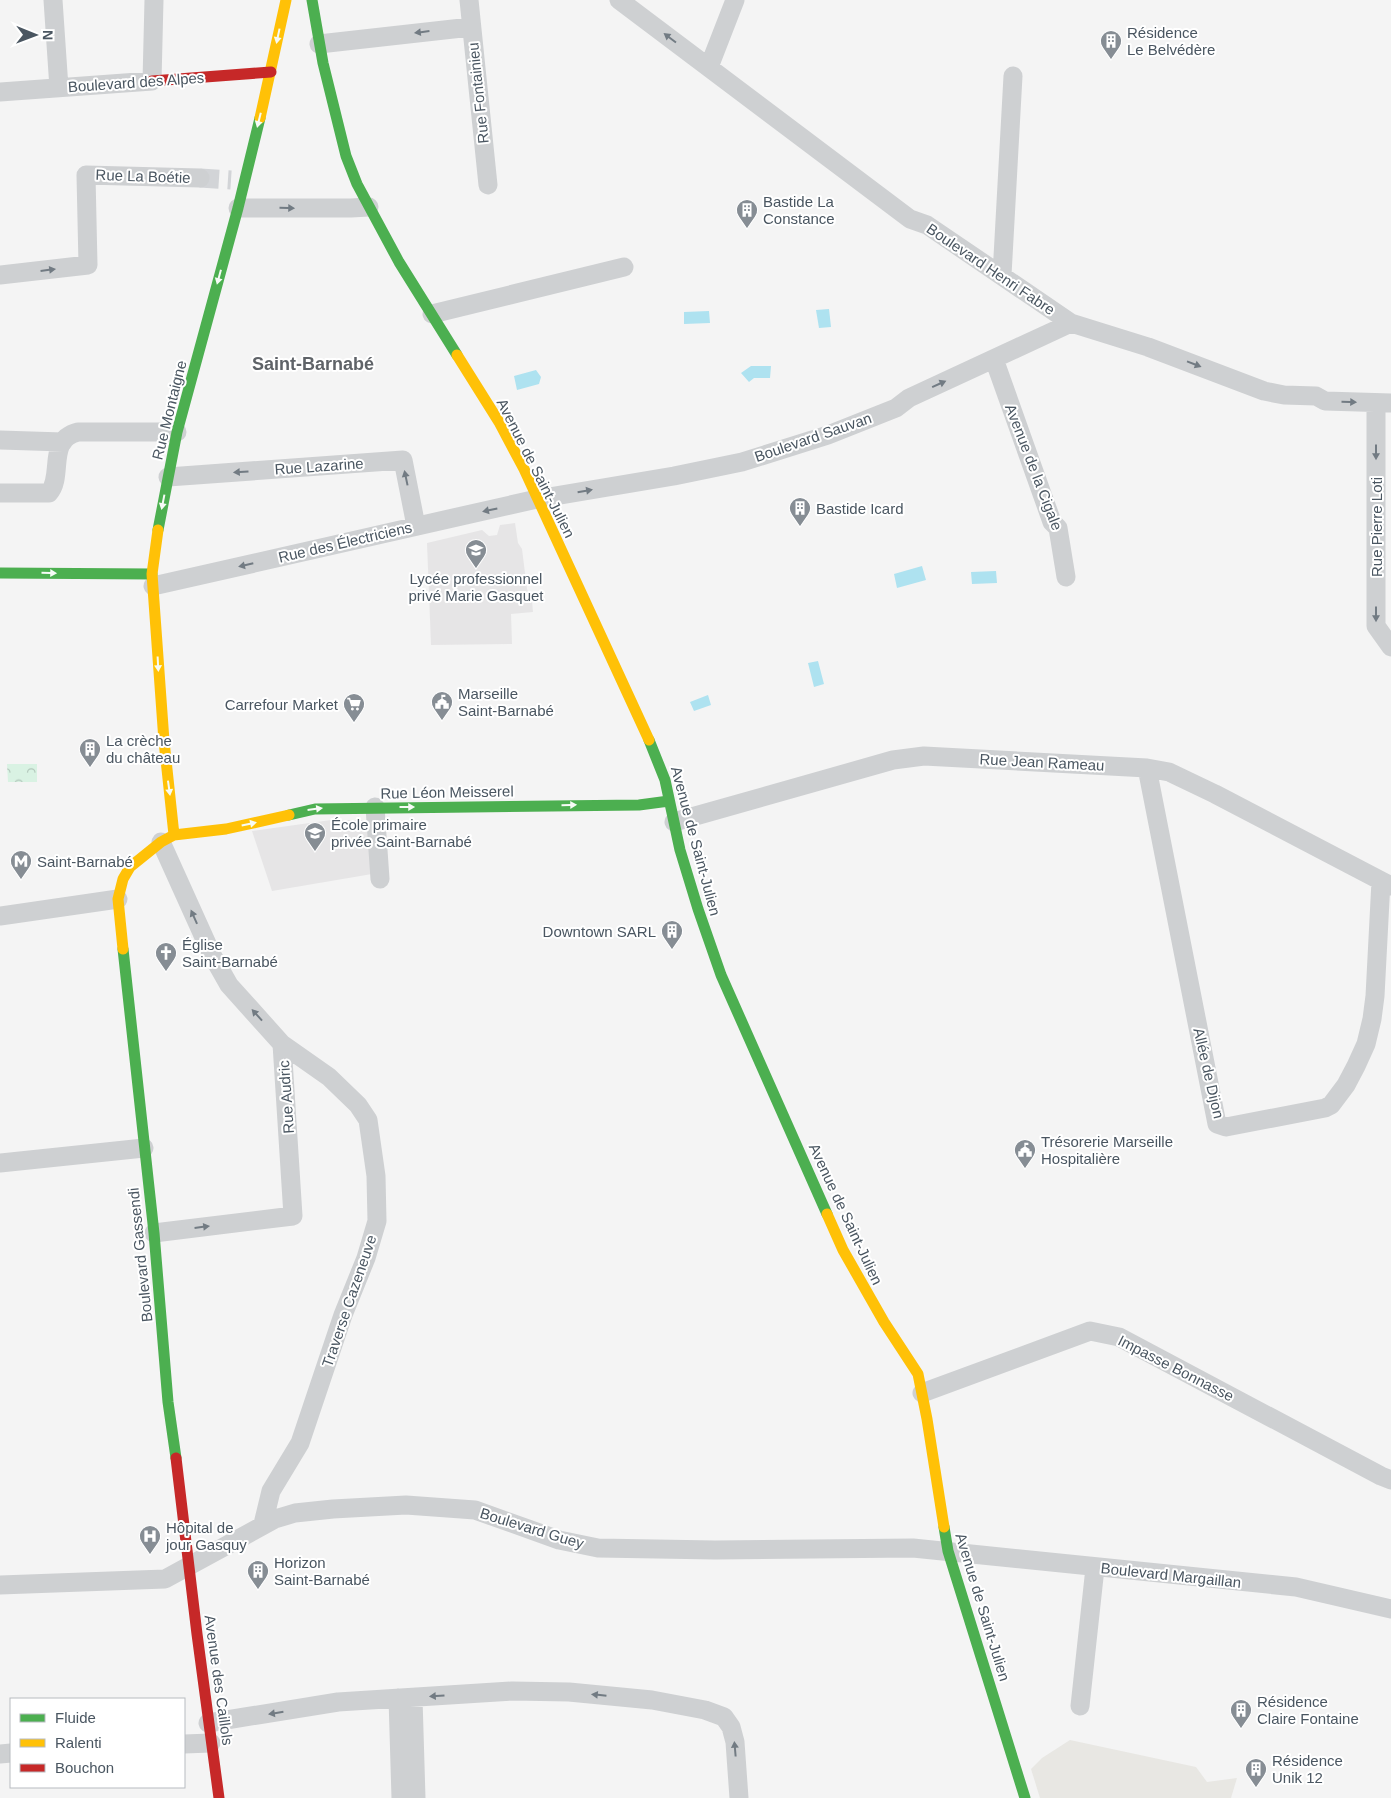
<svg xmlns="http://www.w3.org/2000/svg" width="1391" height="1798" font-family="Helvetica,sans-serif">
	<defs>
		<pattern id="park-crowns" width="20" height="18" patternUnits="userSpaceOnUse" patternTransform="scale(1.25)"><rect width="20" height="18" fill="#d9f2e3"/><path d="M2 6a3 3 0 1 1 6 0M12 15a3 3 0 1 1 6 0" fill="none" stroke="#b2c7bb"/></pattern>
	</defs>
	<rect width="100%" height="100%" fill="#f4f4f4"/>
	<path fill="#e8e7e3" d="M1070 1740 1196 1767 1207 1782 1237 1778 1231 1798H1040L1031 1769 1042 1758Z"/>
	<path fill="#e6e5e6" d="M515 523 518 543 522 549 527 589 532 601 533 612 511 614 512 644 431 645 427 543 482 530 489 536 497 535 500 525Z
		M331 820H369L372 874 272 891 252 831Z"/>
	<path fill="url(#park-crowns)" d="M7 764H37V782H8Z"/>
	<path fill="#aee2f0" d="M829 309 831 327 819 328 816 310Z
		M709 311 710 323 684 324V312Z
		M751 366H771L770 378H754L749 382 741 373Z
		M536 370 541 377 539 384 517 390 514 376Z
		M922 566 926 580 897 588 894 574Z
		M996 571 997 583 972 584 971 572Z
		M818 661 824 684 814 687 808 663Z
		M708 695 711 705 694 711 690 702Z"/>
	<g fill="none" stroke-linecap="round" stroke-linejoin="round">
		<path stroke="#d2d4d7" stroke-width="19" stroke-dasharray="19 9" stroke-linecap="butt" d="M200 178 231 180"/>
		<path stroke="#ced0d2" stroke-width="19" d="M53 0 59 88
			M469 0 488 185
			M619 0 910 219 927 225 1071 323 1148 347 1264 391 1284 395 1316 396 1325 401 1391 403
			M319 44 471 27
			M709 67 735 0
			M0 92 152 81 154 0
			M238 208H351L369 207
			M0 275 88 265 86 175 200 178
			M1002 275 1013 76
			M432 314 624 267
			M994 359 1052 522 1058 528 1066 577
			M1376 403V626L1391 647
			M0 440 63 442
			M168 477 403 460 416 526
			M0 493H49C64 476 46 440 78 432H177
			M153 586 537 499 674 476 742 462 828 435 896 408 909 398 1071 323
			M1147 768 1217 1124 1226 1127 1325 1108 1331 1105 1346 1085 1356 1066 1366 1044 1372 1019 1375 996 1381 881
			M375 807 380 879
			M674 822 893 760 924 756 1147 768 1169 772 1215 794 1391 886
			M0 916 118 899
			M0 1163 144 1148
			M154 1233 293 1216 282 1044 229 985 212 955 161 842
			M922 1393 1090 1331 1119 1337 1381 1476 1391 1480
			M263 1524 271 1491 300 1443 343 1315 366 1258 377 1221 376 1176 368 1120 358 1105 329 1077 282 1044
			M0 1585 165 1579 275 1519 295 1513 333 1509 406 1505 475 1510 559 1540 598 1548 715 1550 913 1548 1296 1587 1391 1609
			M398 1698 401 1798
			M413 1698 416 1798
			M1080 1706 1095 1568
			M208 1723 338 1702 512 1691 569 1692 652 1700 705 1710 724 1717 731 1727 735 1742 739 1798
			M184 1744 211 1743
			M0 1754 11 1753"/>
		<path stroke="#4caf50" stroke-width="11" d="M312 0 323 63 346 156 357 184 399 262 457 355
			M158 530 177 432 238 208 260 118
			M0 573 152 574
			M649 740 665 780 680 850 698 909 721 975 827 1214
			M289 815 315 809 639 805 669 801
			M123 949 154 1233 168 1402 176 1458
			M944 1527 948 1551 1025 1798"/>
		<path stroke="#ffc107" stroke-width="11" d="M260 118 286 0
			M457 355 499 422 524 469 649 740
			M158 530 152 574 164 741 174 835
			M123 949 118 899 123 879 130 867 161 842 174 835 226 829 289 815
			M827 1214 843 1250 884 1322 918 1374 927 1419 944 1527"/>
		<path stroke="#c62828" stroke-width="11" d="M152 81 271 72
			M176 1458 197 1634 219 1798"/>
	</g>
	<defs><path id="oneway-solid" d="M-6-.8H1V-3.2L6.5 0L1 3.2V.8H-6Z" transform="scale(1.25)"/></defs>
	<g fill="#727b83">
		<use href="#oneway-solid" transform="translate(422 32) rotate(173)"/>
		<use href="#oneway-solid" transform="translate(670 38) rotate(-143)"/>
		<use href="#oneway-solid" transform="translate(287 208) rotate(1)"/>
		<use href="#oneway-solid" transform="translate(48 270) rotate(-7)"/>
		<use href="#oneway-solid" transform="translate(1194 364) rotate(21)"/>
		<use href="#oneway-solid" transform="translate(939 384) rotate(-24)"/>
		<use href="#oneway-solid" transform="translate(1349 402) rotate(2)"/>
		<use href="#oneway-solid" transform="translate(1376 452) rotate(90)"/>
		<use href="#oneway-solid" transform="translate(241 472) rotate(176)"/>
		<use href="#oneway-solid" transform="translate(406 478) rotate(-102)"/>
		<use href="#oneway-solid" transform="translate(585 491) rotate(-10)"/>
		<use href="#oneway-solid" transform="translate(490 510) rotate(168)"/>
		<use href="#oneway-solid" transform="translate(246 565) rotate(167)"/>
		<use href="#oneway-solid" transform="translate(1376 614) rotate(90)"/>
		<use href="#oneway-solid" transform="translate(194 917) rotate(-114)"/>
		<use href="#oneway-solid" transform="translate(257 1015) rotate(-132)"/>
		<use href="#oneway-solid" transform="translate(202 1227) rotate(-7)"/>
		<use href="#oneway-solid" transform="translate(599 1695) rotate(-174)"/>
		<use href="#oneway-solid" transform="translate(437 1696) rotate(176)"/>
		<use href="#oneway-solid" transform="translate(276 1713) rotate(171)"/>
		<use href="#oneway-solid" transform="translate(735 1749) rotate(-95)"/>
	</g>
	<g fill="#f6fbf6">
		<use href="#oneway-solid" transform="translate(278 36) rotate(102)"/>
		<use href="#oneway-solid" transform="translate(259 120) rotate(104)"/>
		<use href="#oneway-solid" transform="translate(219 277) rotate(105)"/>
		<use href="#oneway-solid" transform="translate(163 502) rotate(101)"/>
		<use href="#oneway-solid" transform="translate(49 573) rotate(1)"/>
		<use href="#oneway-solid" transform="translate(158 664) rotate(87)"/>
		<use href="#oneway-solid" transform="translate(169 788) rotate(82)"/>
		<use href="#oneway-solid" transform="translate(569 805) rotate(-1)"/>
		<use href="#oneway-solid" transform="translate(407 807)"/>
		<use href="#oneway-solid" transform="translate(315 809) rotate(-7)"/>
		<use href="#oneway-solid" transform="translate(249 824) rotate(-12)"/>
	</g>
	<defs>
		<g id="building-pin" transform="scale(1.125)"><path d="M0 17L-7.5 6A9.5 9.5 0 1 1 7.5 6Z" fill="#868d94" stroke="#fff"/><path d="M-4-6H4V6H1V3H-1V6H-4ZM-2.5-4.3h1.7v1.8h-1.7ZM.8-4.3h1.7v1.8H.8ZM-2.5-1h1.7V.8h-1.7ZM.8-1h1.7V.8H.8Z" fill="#fff"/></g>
		<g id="school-pin" transform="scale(1.125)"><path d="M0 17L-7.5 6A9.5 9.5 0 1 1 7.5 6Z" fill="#868d94" stroke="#fff"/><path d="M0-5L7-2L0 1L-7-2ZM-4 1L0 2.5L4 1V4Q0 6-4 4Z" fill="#fff"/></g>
		<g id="civic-pin" transform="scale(1.125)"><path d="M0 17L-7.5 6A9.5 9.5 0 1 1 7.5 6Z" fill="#868d94" stroke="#fff"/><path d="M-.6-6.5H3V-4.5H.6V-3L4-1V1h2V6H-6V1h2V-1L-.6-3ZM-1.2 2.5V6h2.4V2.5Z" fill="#fff"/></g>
		<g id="supermarket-pin" transform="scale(1.125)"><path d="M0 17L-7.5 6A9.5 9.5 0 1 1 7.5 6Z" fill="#868d94" stroke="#fff"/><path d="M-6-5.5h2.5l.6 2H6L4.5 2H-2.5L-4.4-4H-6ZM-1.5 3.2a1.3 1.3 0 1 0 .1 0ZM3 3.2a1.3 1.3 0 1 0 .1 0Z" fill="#fff"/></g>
		<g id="metro-pin" transform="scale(1.125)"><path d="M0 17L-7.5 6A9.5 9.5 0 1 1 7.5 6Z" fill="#868d94" stroke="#fff"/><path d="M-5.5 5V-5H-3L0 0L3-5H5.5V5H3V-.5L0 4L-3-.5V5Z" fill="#fff"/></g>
		<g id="church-pin" transform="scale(1.125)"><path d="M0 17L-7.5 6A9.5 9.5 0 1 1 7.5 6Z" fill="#868d94" stroke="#fff"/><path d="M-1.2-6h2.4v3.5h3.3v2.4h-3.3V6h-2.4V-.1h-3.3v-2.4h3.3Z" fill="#fff"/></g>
		<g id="hospital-pin" transform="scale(1.125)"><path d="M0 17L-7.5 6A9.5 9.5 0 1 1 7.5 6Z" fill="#868d94" stroke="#fff"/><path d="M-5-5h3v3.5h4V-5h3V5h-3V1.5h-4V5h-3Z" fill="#fff"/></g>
	</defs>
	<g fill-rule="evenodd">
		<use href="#building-pin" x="1111" y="41"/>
		<use href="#building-pin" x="747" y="210"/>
		<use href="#building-pin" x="800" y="508"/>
		<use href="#school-pin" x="476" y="550"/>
		<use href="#civic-pin" x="442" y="702"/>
		<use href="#supermarket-pin" x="354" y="704"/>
		<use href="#building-pin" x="90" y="749"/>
		<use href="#school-pin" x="315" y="833"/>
		<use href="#metro-pin" x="21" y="861"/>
		<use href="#building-pin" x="672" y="931"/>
		<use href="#church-pin" x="166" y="953"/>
		<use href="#civic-pin" x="1025" y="1150"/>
		<use href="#hospital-pin" x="150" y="1536"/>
		<use href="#building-pin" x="258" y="1571"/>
		<use href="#building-pin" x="1241" y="1710"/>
		<use href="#building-pin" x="1256" y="1769"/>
	</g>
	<g text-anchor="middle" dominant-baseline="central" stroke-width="4" stroke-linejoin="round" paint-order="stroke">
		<g font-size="15" fill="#4a5661" stroke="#fff" text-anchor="start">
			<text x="1127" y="32">Résidence<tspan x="1127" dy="17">Le Belvédère</tspan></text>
			<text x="763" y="201">Bastide La<tspan x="763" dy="17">Constance</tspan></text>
			<text x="816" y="508">Bastide Icard</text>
			<text x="476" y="578" text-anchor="middle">Lycée professionnel<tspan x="476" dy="17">privé Marie Gasquet</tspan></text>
			<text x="458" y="693">Marseille<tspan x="458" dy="17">Saint-Barnabé</tspan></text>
			<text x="338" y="704" text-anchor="end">Carrefour Market</text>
			<text x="106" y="740">La crèche<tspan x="106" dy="17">du château</tspan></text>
			<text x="331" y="824">École primaire<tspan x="331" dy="17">privée Saint-Barnabé</tspan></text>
			<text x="37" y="861">Saint-Barnabé</text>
			<text x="656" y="931" text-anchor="end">Downtown SARL</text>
			<text x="182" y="944">Église<tspan x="182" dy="17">Saint-Barnabé</tspan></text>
			<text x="1041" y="1141">Trésorerie Marseille<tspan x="1041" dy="17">Hospitalière</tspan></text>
			<text x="166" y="1527">Hôpital de<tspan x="166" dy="17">jour Gasquy</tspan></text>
			<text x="274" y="1562">Horizon<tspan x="274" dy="17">Saint-Barnabé</tspan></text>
			<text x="1257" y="1701">Résidence<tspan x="1257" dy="17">Claire Fontaine</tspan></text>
			<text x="1272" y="1760">Résidence<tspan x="1272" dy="17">Unik 12</tspan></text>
		</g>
		<g font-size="15" fill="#4a5661" stroke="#fff">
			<text transform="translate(136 82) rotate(-4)">Boulevard des Alpes</text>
			<text transform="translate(478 93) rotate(-96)">Rue Fontainieu</text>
			<text transform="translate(143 176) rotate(2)">Rue La Boétie</text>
			<text transform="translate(991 269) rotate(34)">Boulevard Henri Fabre</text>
			<text transform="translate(169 410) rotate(-76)">Rue Montaigne</text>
			<text transform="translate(813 437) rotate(-19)">Boulevard Sauvan</text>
			<text transform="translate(319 466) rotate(-4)">Rue Lazarine</text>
			<text transform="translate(1034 467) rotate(69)">Avenue de la Cigale</text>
			<text transform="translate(536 468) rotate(63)">Avenue de Saint-Julien</text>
			<text transform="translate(1376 527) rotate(-90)">Rue Pierre Loti</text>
			<text transform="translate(345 542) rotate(-13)">Rue des Électriciens</text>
			<text transform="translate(1042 762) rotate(3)">Rue Jean Rameau</text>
			<text transform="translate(447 792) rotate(-1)">Rue Léon Meisserel</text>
			<text transform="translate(696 841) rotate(75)">Avenue de Saint-Julien</text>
			<text transform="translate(1209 1073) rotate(77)">Allée de Dijon</text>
			<text transform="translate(286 1097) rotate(-94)">Rue Audric</text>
			<text transform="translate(846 1214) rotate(65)">Avenue de Saint-Julien</text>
			<text transform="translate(140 1255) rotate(-96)">Boulevard Gassendi</text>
			<text transform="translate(349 1301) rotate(-71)">Traverse Cazeneuve</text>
			<text transform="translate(1176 1368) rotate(27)">Impasse Bonnasse</text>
			<text transform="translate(532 1528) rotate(17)">Boulevard Guey</text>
			<text transform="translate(1171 1575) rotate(6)">Boulevard Margaillan</text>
			<text transform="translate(983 1607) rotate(73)">Avenue de Saint-Julien</text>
			<text transform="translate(219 1680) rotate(82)">Avenue des Caillols</text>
		</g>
		<g font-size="18" font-weight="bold" fill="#5f6368" stroke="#fff">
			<text x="313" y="364">Saint-Barnabé</text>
		</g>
	</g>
	<rect x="10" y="1698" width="175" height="90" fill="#ffffff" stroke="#b7bbc0"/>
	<rect x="20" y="1714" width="25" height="8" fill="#4caf50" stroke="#b7bbc0"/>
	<text x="55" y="1723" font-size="15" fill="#4a5661">Fluide</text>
	<rect x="20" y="1739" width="25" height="8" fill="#ffc107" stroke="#b7bbc0"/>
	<text x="55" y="1748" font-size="15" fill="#4a5661">Ralenti</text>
	<rect x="20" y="1764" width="25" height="8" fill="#c62828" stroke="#b7bbc0"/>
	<text x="55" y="1773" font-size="15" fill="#4a5661">Bouchon</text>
	<g transform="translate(35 35) rotate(91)" stroke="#ffffff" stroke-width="4" paint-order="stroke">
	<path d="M0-4L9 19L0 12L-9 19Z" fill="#4a5661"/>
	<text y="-8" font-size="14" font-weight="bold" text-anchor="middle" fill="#4a5661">N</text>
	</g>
</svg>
